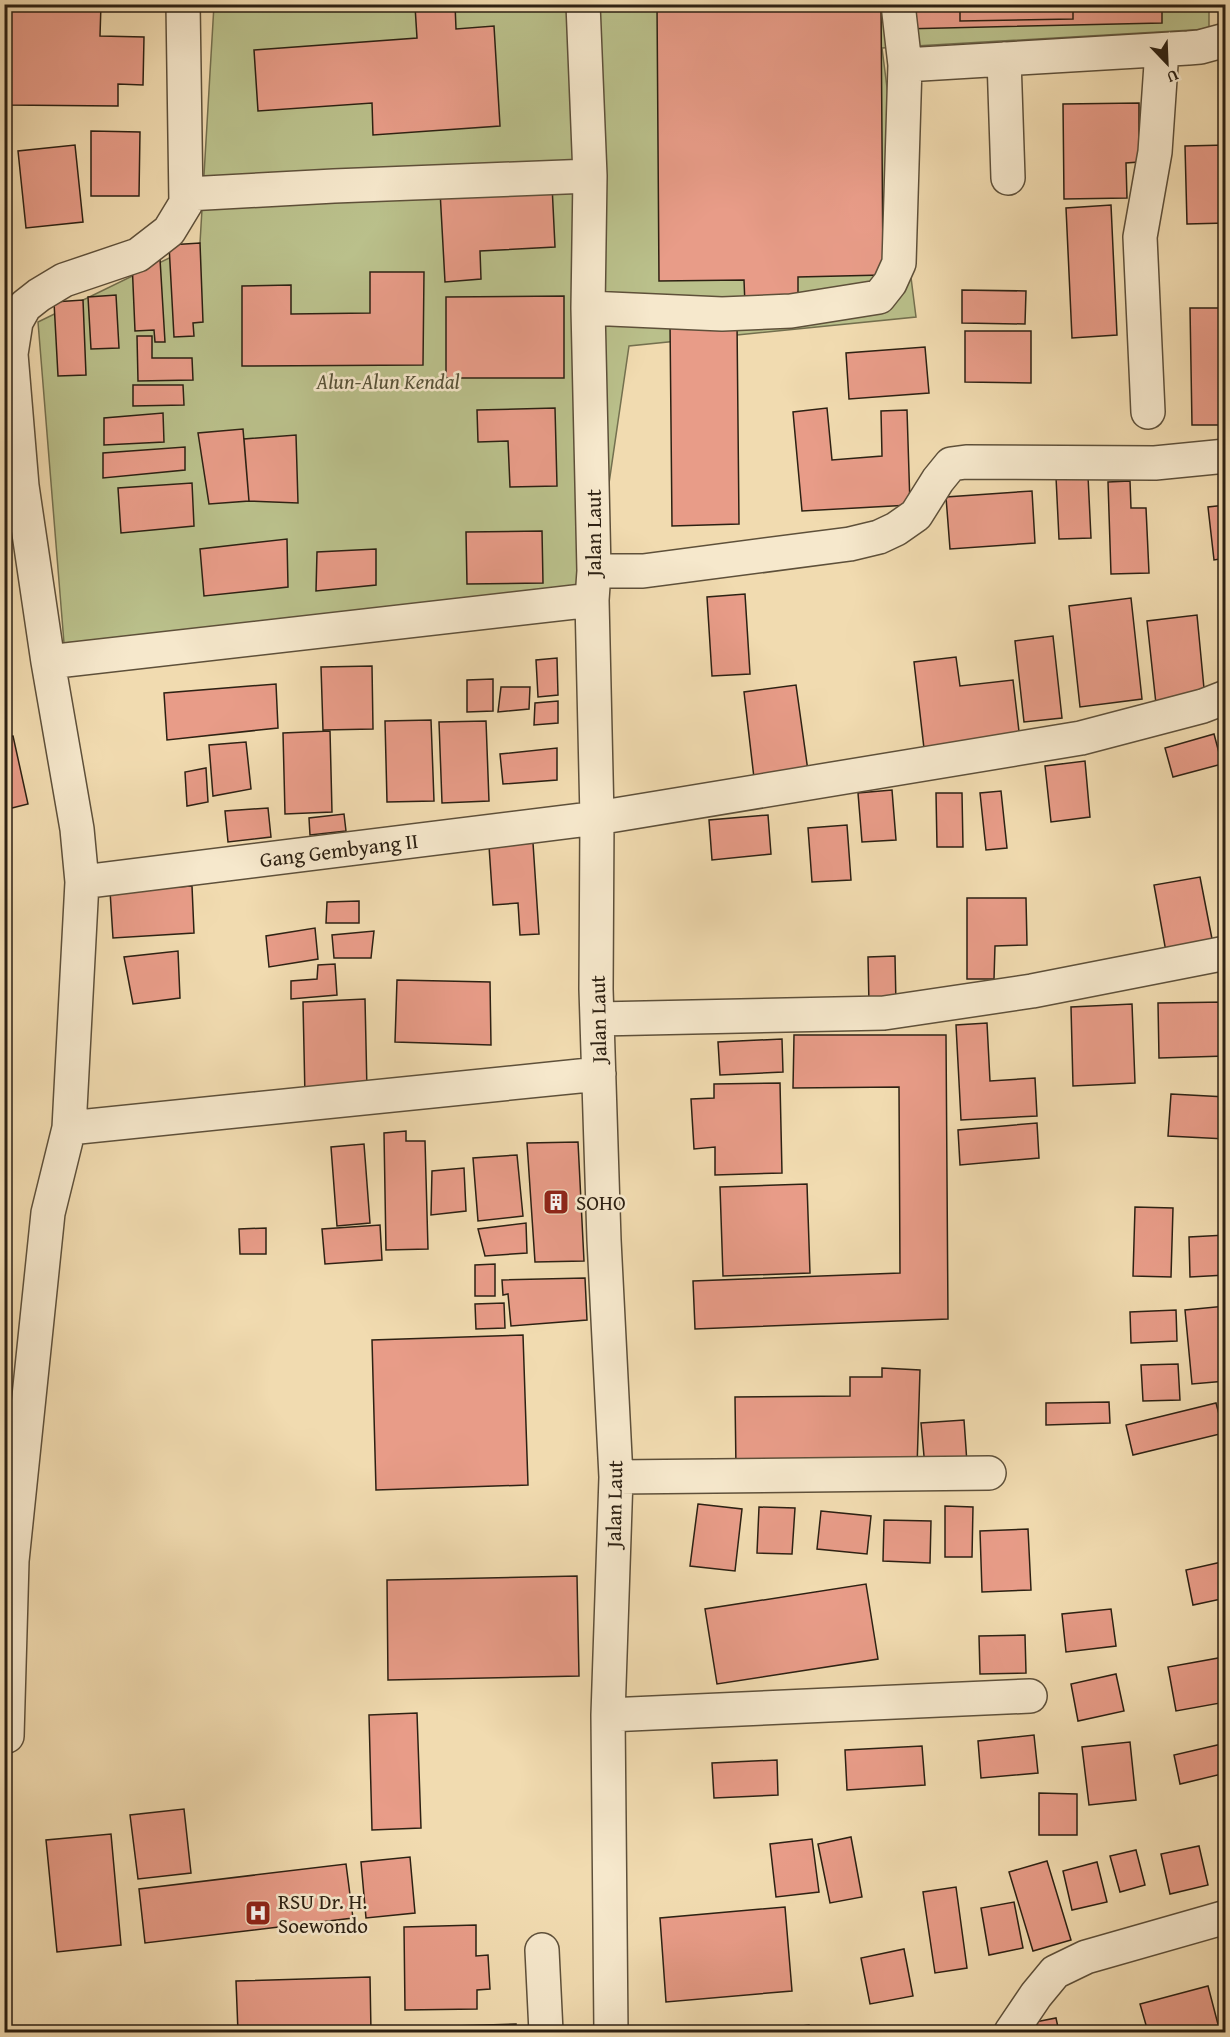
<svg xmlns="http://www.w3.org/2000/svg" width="1230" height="2037" font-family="'Gentium Book Plus',serif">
	<rect width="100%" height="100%" fill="#f1dbb0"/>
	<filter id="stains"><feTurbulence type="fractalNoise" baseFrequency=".00333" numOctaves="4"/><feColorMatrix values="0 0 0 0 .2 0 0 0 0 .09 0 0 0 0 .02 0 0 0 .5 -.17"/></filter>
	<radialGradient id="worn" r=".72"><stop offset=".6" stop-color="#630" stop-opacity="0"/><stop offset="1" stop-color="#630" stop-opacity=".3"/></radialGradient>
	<path fill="#bac08b" stroke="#74704f" stroke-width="1.5" d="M214 5H1209V29L882 48 916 317 629 346 592 600 64 643 38 322 200 243Z"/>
	<path fill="#e89c88" stroke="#2d2113" stroke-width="1.5" d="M4 4H101L100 36 144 37 143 85 118 84V106L4 105Z
		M455 4 456 29 494 26 500 126 373 135 372 103 258 111 254 50 417 38 415 6Z
		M657 4H881L883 275 798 277V304L745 305 744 280 659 281Z
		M902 4H960V21L1073 19V4H1162V23L902 29Z
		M960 4H1073V19L960 21Z
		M1139 103V162L1126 163 1127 198 1064 199 1063 104Z
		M91 131 140 132 139 196H91Z
		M75 145 83 222 26 228 18 151Z
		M1226 145V223L1187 224 1185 146Z
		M552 185 555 247 480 251 481 279 445 282 440 191Z
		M1111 205 1117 335 1072 338 1066 208Z
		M200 243 203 322 193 323 194 336 174 337 169 245Z
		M160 259 165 342H155L154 330 135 331 132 261Z
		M370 272H424L423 365 242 366V286L291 285V314L370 313Z
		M962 290 1026 291 1025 324 962 323Z
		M116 295 119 348 91 349 88 297Z
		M564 296V378H446V297Z
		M83 300 86 375 58 376 54 302Z
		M1190 308H1226V425H1192Z
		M737 321 739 524 672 526 670 322Z
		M965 331H1031V383L965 382Z
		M137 336H152V358H192L193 380 138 381Z
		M925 347 929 393 849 399 846 353Z
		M133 385H183L184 405 133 406Z
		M555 408 557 486 510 487 508 441 478 442 477 410Z
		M827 408 832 460 882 456 881 411 907 410 910 505 802 511 793 412Z
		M163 413 164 442 104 445V418Z
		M243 429 249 501 209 504 198 433Z
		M296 435 298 503 249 501 244 439Z
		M185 447V470L103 478V453Z
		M1088 476 1091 538 1059 539 1056 477Z
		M1130 481 1131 508H1146L1149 573 1111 574 1108 482Z
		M192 483 194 526 121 533 118 488Z
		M1032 491 1035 543 950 549 946 497Z
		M1226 505V558L1214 560 1208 507Z
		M542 531 543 583 467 584 466 532Z
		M287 539 288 587 204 596 200 549Z
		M376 549V585L316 591 317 552Z
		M745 594 750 674 712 676 707 597Z
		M1131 598 1142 699 1080 707 1069 606Z
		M1197 615 1205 699 1156 704 1147 621Z
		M1053 636 1062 718 1024 722 1015 641Z
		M956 657 960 686 1013 680 1020 740 925 757 914 662Z
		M557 658 558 695 538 697 536 660Z
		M372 666 373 729 323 730 321 667Z
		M493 679V711L467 712V680Z
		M276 684 278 728 167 740 164 693Z
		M796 685 808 771 754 778 744 692Z
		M501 687H530L529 709 498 712Z
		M558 701V723L534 725 535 703Z
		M431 720 434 801 387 802 385 721Z
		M486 721 489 801 442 803 439 722Z
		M330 731 332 812 285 814 283 733Z
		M1214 734 1222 764 1173 777 1165 748Z
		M13 736 28 804 4 810V737Z
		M246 742 251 789 213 796 209 745Z
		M557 748V780L503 784 500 754Z
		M1085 761 1090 817 1051 822 1045 766Z
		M206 768 208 802 187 806 185 772Z
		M892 790 896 840 862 842 858 793Z
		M1001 791 1007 848 986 850 980 793Z
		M936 793H962L963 847H937Z
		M268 808 271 837 228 842 225 811Z
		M344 814 346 831 310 835 309 818Z
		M768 815 771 854 712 860 709 820Z
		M847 825 851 880 812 882 808 828Z
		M533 843 539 934 520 935 518 903 493 905 489 846Z
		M1200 877 1213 944 1166 952 1154 885Z
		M192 886 194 933 113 938 110 891Z
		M967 898H1026L1027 945 995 946 994 979H967Z
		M359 901V923H326L327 902Z
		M315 928 318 959 269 967 266 936Z
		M374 931 371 958H334L332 935Z
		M178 951 180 998 133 1004 124 957Z
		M895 956 896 1005H869L868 957Z
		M335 964 337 995 291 999V981L317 979 318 965Z
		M397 980 490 982 491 1045 395 1042Z
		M365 999 367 1091 305 1097 303 1002Z
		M1226 1002V1056L1159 1058 1158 1003Z
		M1132 1004 1135 1083 1073 1086 1071 1007Z
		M987 1023 990 1081 1035 1078 1037 1116 961 1120 956 1025Z
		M794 1035H946L948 1319 695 1329 693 1281 900 1273 899 1087 793 1088Z
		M782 1039 783 1072 720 1075 718 1042Z
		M780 1083 782 1173 715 1175V1147L694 1149 691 1099 714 1098V1084Z
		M1171 1094 1226 1097V1139L1168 1136Z
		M1037 1123 1039 1158 960 1165 958 1130Z
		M406 1131V1141H425L428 1249 386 1250 384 1133Z
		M578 1142 584 1261 535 1262 527 1143Z
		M364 1144 370 1223 337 1226 331 1147Z
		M517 1155 523 1216 478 1221 473 1158Z
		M464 1168 466 1211 431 1215 432 1171Z
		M807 1184 810 1273 723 1276 720 1187Z
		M1135 1207 1173 1208 1171 1277 1133 1276Z
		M526 1223 527 1253 485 1256 478 1229Z
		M380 1225 382 1260 325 1264 322 1229Z
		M266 1228V1254H240L239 1229Z
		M1226 1235V1275L1190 1277 1189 1237Z
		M495 1264V1296H475V1265Z
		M585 1278 587 1320 511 1326 508 1294 503 1295 502 1280Z
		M504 1303 505 1328 476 1329 475 1304Z
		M1226 1306V1381L1192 1384 1185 1310Z
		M1176 1310 1177 1341 1131 1343 1130 1312Z
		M523 1335 528 1485 376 1490 372 1340Z
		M1178 1364 1180 1400 1143 1401 1141 1365Z
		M882 1368 920 1370 917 1468 736 1469 735 1397 850 1396V1377H882Z
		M1109 1402 1110 1423 1046 1425V1403Z
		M1216 1403 1224 1433 1133 1455 1126 1425Z
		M964 1420 967 1463 925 1467 921 1423Z
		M698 1504 742 1509 735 1571 690 1566Z
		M945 1506 973 1507 972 1557H945Z
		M759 1507 795 1508 792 1554 757 1553Z
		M821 1511 871 1516 867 1554 817 1549Z
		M884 1520 931 1521 930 1563 883 1561Z
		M1028 1529 1031 1590 982 1592 980 1531Z
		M1226 1561V1598L1193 1605 1186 1570Z
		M577 1576 579 1676 388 1680 387 1580Z
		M866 1584 878 1659 717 1684 705 1609Z
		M1111 1609 1116 1646 1066 1652 1062 1614Z
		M1025 1635 1026 1673 980 1674 979 1636Z
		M1224 1657 1226 1702 1176 1711 1168 1667Z
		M1116 1674 1124 1711 1078 1721 1071 1684Z
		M417 1713 421 1828 372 1830 369 1715Z
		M1034 1735 1038 1773 981 1778 978 1741Z
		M1130 1742 1136 1800 1089 1805 1082 1747Z
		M1226 1743V1773L1180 1784 1174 1755Z
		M922 1746 925 1785 847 1790 845 1750Z
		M777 1760 778 1795 714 1798 712 1763Z
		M1039 1793 1077 1794V1835H1039Z
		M184 1809 191 1873 138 1879 130 1815Z
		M111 1834 121 1945 57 1952 46 1840Z
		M851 1837 862 1897 830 1903 818 1844Z
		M812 1839 819 1892 776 1897 770 1844Z
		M1199 1846 1208 1885 1170 1894 1161 1854Z
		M1136 1850 1145 1885 1120 1892 1110 1856Z
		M410 1857 415 1913 366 1918 361 1862Z
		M1047 1861 1071 1940 1033 1951 1009 1872Z
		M1097 1862 1107 1902 1072 1910 1063 1871Z
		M346 1864 353 1918 145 1943 139 1889Z
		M956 1887 967 1968 935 1973 923 1892Z
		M1014 1902 1023 1948 989 1955 981 1908Z
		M785 1907 792 1991 666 2002 660 1918Z
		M476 1925V1956L488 1955 490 1989 477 1990V2009L405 2010 404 1927Z
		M904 1949 913 1996 870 2004 861 1958Z
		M370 1977 371 2032H238L236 1981Z
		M1208 1986 1220 2032H1148L1140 2004Z
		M1056 2018 1059 2032H1032L1030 2023Z
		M516 2024V2032H453V2026Z
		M809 2025 810 2032H751Z"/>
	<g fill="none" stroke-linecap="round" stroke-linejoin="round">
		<g stroke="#5e503a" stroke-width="36">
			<path id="minor" d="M583 4 590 176 588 308 594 571 592 600 597 818 596 989 604 1240 616 1477 608 1715 611 2032
				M1004 59 1008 178
				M905 65 1188 48 1200 47 1226 40
				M187 194 334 186 590 176
				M588 308 722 314 791 311 879 297 890 283 899 263 905 65 898 4
				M1148 412 1140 237 1155 152 1162 50
				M594 571H643L850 544 879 537 896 529 916 515 938 480 951 464 966 462 1155 463 1226 456
				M48 662 592 600
				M82 882 597 818 1081 738 1203 706 1226 697
				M598 1019 884 1013 1032 991 1226 953
				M69 1128 599 1074
				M616 1477 989 1473
				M608 1715 1030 1696
				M7 1736 12 1561 48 1213 69 1128 82 882 77 829 48 662 22 486 11 354 16 322 25 306 39 295 64 280 138 255 169 231 186 203 183 4
				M542 1950 546 2032
				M1011 2032 1036 1995 1055 1972 1086 1957 1226 1917"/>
		</g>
		<use href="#minor" stroke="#f6e8cc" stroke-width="33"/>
	</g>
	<defs>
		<g id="building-square" transform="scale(1.35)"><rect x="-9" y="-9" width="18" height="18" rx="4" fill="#8f2418" stroke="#f6e8cc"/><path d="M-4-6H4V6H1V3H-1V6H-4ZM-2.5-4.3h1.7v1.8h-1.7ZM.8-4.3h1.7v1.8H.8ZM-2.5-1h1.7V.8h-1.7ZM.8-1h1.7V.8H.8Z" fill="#fff"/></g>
		<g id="hospital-square" transform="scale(1.35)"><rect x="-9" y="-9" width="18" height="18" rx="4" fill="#8f2418" stroke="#f6e8cc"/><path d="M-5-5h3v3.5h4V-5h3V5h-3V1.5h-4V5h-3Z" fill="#fff"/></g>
	</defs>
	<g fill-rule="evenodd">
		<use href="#building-square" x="556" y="1202"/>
		<use href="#hospital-square" x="258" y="1913"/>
	</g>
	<g text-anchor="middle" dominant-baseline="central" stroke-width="5" stroke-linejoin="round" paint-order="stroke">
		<g font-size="21" font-style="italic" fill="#575137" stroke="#f6e8cc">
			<text x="388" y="381">Alun-Alun Kendal</text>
		</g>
		<g font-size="21" fill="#2d2113" stroke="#f6e8cc">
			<text transform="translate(593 533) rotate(-90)">Jalan Laut</text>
			<text transform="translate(339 850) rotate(-7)">Gang Gembyang II</text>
			<text transform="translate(598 1019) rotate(-91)">Jalan Laut</text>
			<text transform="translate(614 1504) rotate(-89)">Jalan Laut</text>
		</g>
		<g font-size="21" fill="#2d2113" stroke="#f6e8cc" text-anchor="start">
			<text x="576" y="1202">SOHO</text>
			<text x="278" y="1901">RSU Dr. H.<tspan x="278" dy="24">Soewondo</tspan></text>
		</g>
	</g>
	<rect width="1230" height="2037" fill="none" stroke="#f1dbb0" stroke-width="24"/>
	<rect x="6" y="6" width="1218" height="2025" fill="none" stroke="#2d2113" stroke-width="3"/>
	<rect x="12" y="12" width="1206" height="2013" fill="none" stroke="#2d2113" stroke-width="1.5"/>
	<g transform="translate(1167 63) rotate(157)" stroke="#f6e8cc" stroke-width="4.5" paint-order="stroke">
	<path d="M0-4.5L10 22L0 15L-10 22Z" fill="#2d2113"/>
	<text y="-9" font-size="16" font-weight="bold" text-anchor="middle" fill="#2d2113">U</text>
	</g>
	<rect width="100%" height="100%" filter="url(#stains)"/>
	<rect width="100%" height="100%" fill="url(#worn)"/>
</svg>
